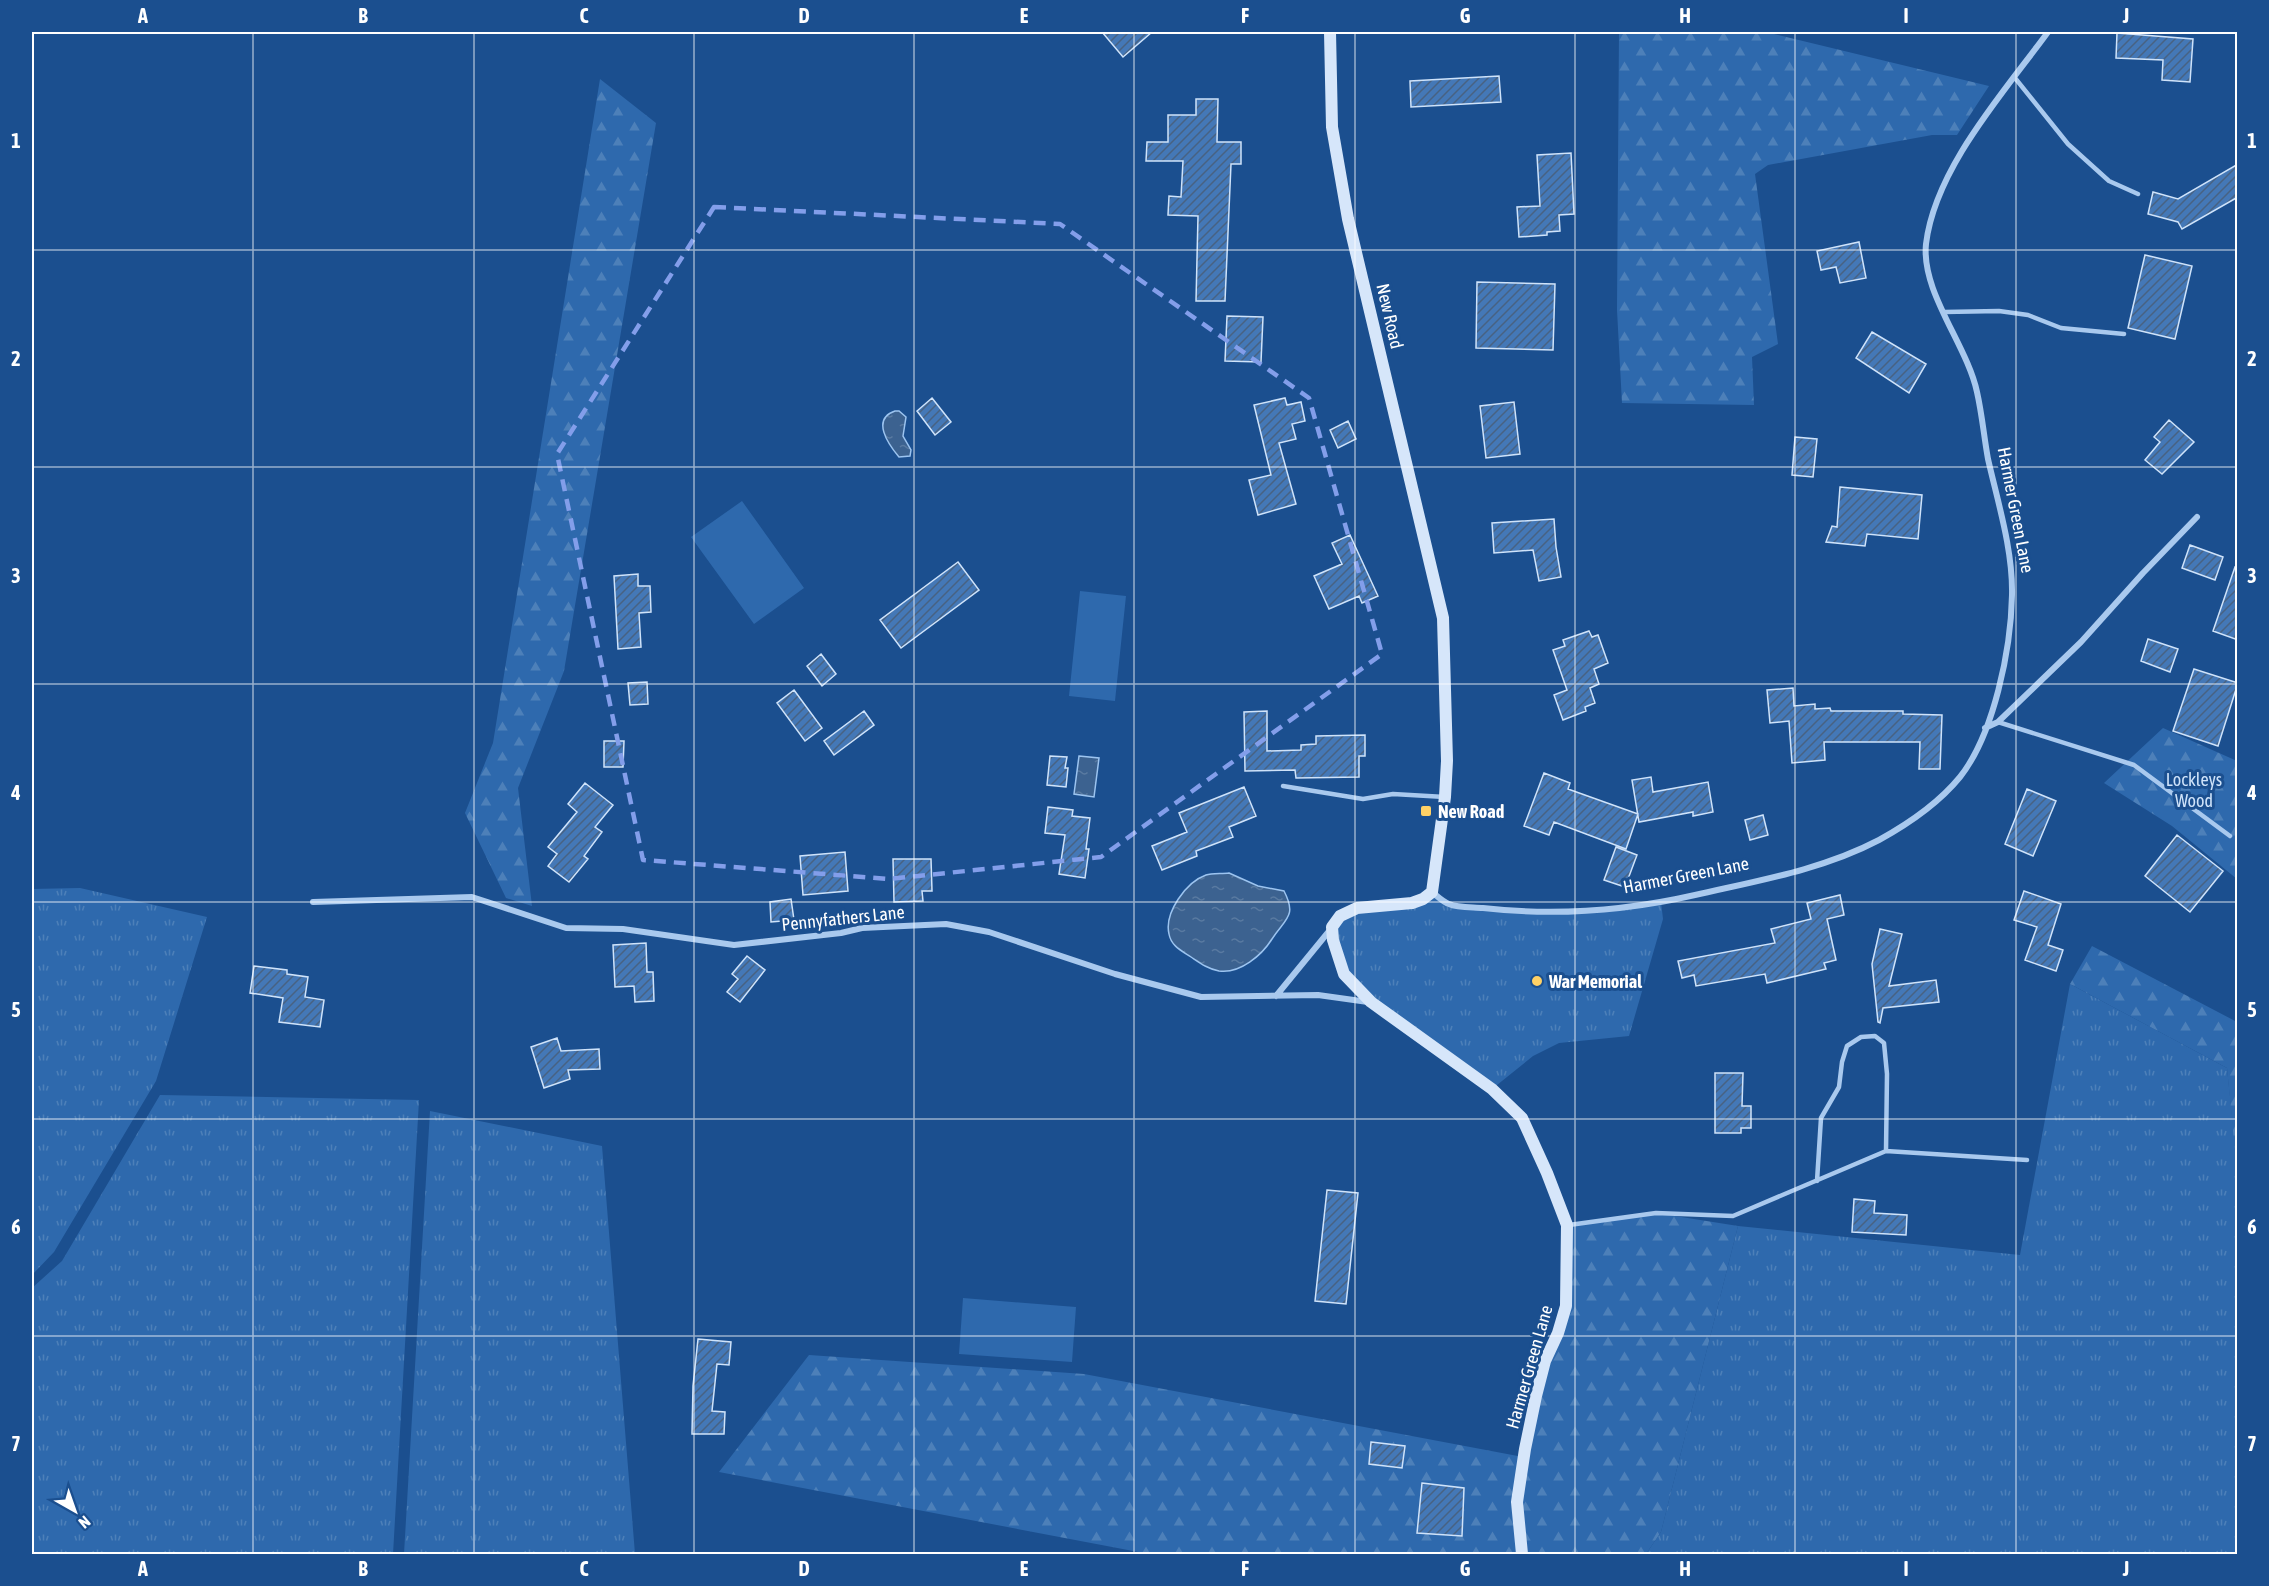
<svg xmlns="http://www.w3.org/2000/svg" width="2269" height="1586" font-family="'Asap Condensed',sans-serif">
	<defs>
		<pattern id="grass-tufts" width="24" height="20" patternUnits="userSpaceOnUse" patternTransform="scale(1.5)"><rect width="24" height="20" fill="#2e69ad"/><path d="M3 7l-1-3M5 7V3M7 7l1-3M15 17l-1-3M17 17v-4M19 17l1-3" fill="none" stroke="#4d80b9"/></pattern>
		<pattern id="forest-firs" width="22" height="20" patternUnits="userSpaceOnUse" patternTransform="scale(1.5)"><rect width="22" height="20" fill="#2e69ad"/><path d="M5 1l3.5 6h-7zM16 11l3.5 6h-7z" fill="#4d80b9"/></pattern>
		<pattern id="water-ripples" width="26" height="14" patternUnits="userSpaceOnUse" patternTransform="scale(1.5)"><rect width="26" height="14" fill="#3c6290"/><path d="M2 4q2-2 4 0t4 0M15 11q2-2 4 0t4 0" fill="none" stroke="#597aa1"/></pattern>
		<pattern id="building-hatch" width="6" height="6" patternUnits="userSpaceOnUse" patternTransform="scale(1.5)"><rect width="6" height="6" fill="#4478b7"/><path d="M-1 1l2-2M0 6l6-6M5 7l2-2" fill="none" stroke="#486282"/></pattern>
	</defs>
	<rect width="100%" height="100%" fill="#1b4f8f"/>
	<path fill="url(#grass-tufts)" d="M80 888 207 917 156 1081 54 1252 32 1275V889Z
		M1432 892 1449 904 1554 913 1661 902 1663 919 1629 1036 1559 1043 1533 1056 1492 1089 1344 974 1333 940 1340 916Z
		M2070 984 2227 1068 2238 1173 2237 1554H1646L1661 1532 1738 1226 2020 1255Z
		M160 1095 419 1100 393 1554H32V1288L62 1261Z
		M430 1111 602 1146 635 1554H404Z"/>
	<path fill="url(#forest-firs)" d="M1619 32H1766L1989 86 1957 135H1932L1768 165 1755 174 1778 344 1752 357 1754 405 1622 403 1617 310Z
		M600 79 656 123 564 671 518 788 532 906 506 898 465 813 493 743Z
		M2163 728 2237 761V879L2172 826 2104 783Z
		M2092 946 2237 1022V1173L2227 1068 2070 984Z
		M1656 1213 1738 1226 1661 1532 1646 1554H1149L719 1472 809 1355 1084 1374 1523 1457 1558 1333 1567 1225Z"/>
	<path fill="#2e69ad" d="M742 501 804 588 754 624 691 537Z
		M1080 591 1126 596 1115 701 1069 696Z
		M963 1298 1076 1307 1072 1362 959 1354Z"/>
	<path fill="url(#water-ripples)" stroke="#9cc4f0" stroke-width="1.5" d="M895 411H899L906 417 903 436 911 450 910 456 899 457C888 444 871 419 895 411Z
		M1079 756 1099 758 1094 797 1074 794Z
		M1229 873 1258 886 1284 891C1297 916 1286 918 1272 939 1262 955 1240 974 1219 971 1208 969 1200 963 1191 957 1182 951 1171 946 1169 934 1164 913 1186 882 1206 875 1212 873 1222 874 1229 873Z"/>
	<path fill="url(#building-hatch)" stroke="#cfe3fa" stroke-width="1.5" d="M1102 32H1152L1123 57Z
		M2117 33 2193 39 2190 82 2162 80 2163 60 2116 58Z
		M1499 76 1501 102 1411 107 1410 81Z
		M1196 99H1218L1217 142H1241V164H1231L1225 301H1196L1198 216 1168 215 1169 196 1181 197 1183 161H1146L1147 142H1168V115H1196Z
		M1571 153 1574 214 1559 215 1560 231 1547 232V235L1519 237 1517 207 1540 206 1537 155Z
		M2238 164V197L2182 229 2178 222 2148 214 2153 192 2178 199Z
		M1859 242 1866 278 1840 283 1836 267 1821 270 1817 251Z
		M2145 255 2192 266 2175 339 2128 328Z
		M1477 282 1555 284 1553 350 1476 348Z
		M1227 316 1263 317 1261 362 1225 361Z
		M1872 332 1926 364 1909 393 1856 358Z
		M932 398 951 422 935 435 917 411Z
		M1285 398 1287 405 1301 402 1305 421 1292 424 1296 439 1279 443 1296 504 1258 515 1249 480 1271 475 1254 405Z
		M1514 402 1520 454 1486 458 1480 406Z
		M2169 420 2194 442 2162 474 2145 460 2160 442 2154 437Z
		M1348 421 1356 439 1338 448 1330 430Z
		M1795 437 1817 439 1813 477 1792 475Z
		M1840 487 1922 495 1918 539 1867 534 1865 546 1826 542 1832 526 1837 527Z
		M1554 519 1556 547 1561 577 1539 581 1533 550 1494 553 1492 523Z
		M1350 535 1378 596 1362 603 1359 596 1329 609 1314 576 1342 564 1332 543Z
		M2190 545 2223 557 2215 580 2182 568Z
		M958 562 979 590 901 648 880 620Z
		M2235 567 2238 568V640L2213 631Z
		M638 574V586H650L651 612 639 613 641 647 618 649 614 576Z
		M1589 631 1592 637 1598 635 1608 663 1594 669 1599 684 1590 688 1595 703 1585 707 1586 711 1563 720 1554 695 1567 690 1553 650 1565 646 1563 640Z
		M2148 639 2178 649 2170 672 2141 661Z
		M821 654 836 674 822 686 807 666Z
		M2194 669 2238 683 2218 746 2173 731Z
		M647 682 648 704 630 705 628 683Z
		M1793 688 1794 706 1815 704V709L1830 708 1831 711H1903V714L1942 715 1940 769H1919L1920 742H1824L1825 760 1792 763 1789 721 1770 723 1767 690Z
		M794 690 822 728 805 741 777 703Z
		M864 711 874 725 834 755 824 741Z
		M1267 711V751L1301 750V745L1316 744V736L1365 735V756H1359V777L1296 778 1295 770 1245 771 1244 712Z
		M604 741H624L623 767H604Z
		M1050 756 1067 757 1065 768H1068L1066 787 1047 785Z
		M1544 773 1570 783 1568 789 1638 814 1626 849 1554 822 1549 835 1524 826Z
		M1651 777 1653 792 1708 782 1713 812 1693 816V812L1639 822 1632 780Z
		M585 783 613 805 595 827 602 832 584 856 588 859 569 882 548 866 557 854 548 847 577 812 568 804Z
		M1244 787 1256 816 1229 827 1233 837 1196 851 1197 856 1162 870 1152 846 1187 832 1179 813Z
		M2027 789 2056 801 2033 856 2005 844Z
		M1048 807 1073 810 1072 816 1090 818 1086 849H1089L1085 878 1059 874 1065 835 1045 833Z
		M1763 815 1768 835 1750 840 1745 820Z
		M2177 835 2223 871 2190 912 2145 876Z
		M1616 847 1637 855 1625 887 1604 880Z
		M845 852 848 891 803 895 800 856Z
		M893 859H931L932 891H922L923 901 894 902Z
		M2024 891 2061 904 2048 945 2063 950 2056 971 2025 960 2037 927 2014 920Z
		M1840 895 1844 915 1827 919 1836 960 1824 963 1826 969 1767 983 1765 974 1696 986 1694 975 1682 978 1678 961 1775 943 1771 929 1811 919 1807 903Z
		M791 899 794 920 771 922 770 902Z
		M1880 929 1902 934 1889 986 1936 980 1939 1002 1883 1008 1880 1023 1878 1022 1872 964Z
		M646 943 647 972H653L654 1001 635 1002 634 986 615 987 613 945Z
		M747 956 765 970 740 1002 727 992 738 979 732 974Z
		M254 966 287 970V974L308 977 305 997 324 1000 320 1027 279 1022 283 998 250 993Z
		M557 1038 561 1051 599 1049 600 1069 568 1070 570 1079 544 1088 531 1047Z
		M1715 1073H1743L1742 1106H1751V1128H1741V1133H1715Z
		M1327 1190 1358 1193 1346 1304 1315 1301Z
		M1854 1199 1875 1201 1874 1213 1907 1215 1906 1235 1852 1232Z
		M698 1339 731 1342 729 1365 717 1364 712 1411 725 1412 724 1434H692L693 1386Z
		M1371 1442 1405 1446 1402 1468 1369 1464Z
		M1422 1483 1464 1488 1462 1536 1417 1533Z"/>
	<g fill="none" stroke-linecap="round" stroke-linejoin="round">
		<path stroke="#a9c9ee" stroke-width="4.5" d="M2015 78 2068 144 2109 181 2138 194
			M1944 312 1999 311 2028 315 2061 328 2124 334
			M1998 722 2134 765 2230 836
			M1283 786 1363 799 1393 794 1445 797
			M1886 1151 2027 1160
			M1569 1225 1656 1213 1733 1216 1886 1151 1887 1074 1884 1043 1875 1036 1861 1037 1847 1046 1842 1062 1839 1087 1821 1118 1817 1181"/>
		<path stroke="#a9c9ee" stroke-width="6" d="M1985 728 1998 722 2081 642 2143 573 2197 517
			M1432 892C1437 896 1443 902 1449 904 1458 908 1473 907 1483 908 1553 916 1625 911 1695 895 1756 881 1822 870 1879 840 1908 824 1938 804 1960 777 1994 734 2011 649 2012 595 2013 550 1998 503 1988 459 1984 437 1982 414 1977 392 1967 345 1921 292 1926 244 1935 168 2005 91 2048 32
			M313 902 472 897 566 928 623 929 734 945 841 933 862 928 946 924 989 932 1115 974 1201 997 1318 995 1368 1002
			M1276 996 1330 930"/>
		<path stroke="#d6e6fa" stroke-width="12" d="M1330 32 1332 127 1348 219 1443 618 1447 761 1445 797 1432 892 1423 899 1412 903 1357 908 1340 916 1332 927 1333 940 1344 974 1371 1002 1492 1089 1522 1118 1547 1173 1567 1225 1566 1306 1558 1333 1545 1361 1536 1396 1525 1449 1517 1502 1522 1554"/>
	</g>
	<path fill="none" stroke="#839eea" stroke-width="4.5" stroke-dasharray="12 8" stroke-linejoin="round" d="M714 207 1060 224 1309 398 1382 654 1101 857 889 879 643 860 557 454Z"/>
	<path fill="none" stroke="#fff" stroke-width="1.5" stroke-opacity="0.55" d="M253 32V1554M474 32V1554M694 32V1554M914 32V1554M1134 32V1554M1355 32V1554M1575 32V1554M1795 32V1554M2016 32V1554M32 250H2238M32 467H2238M32 684H2238M32 902H2238M32 1119H2238M32 1336H2238"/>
	<g fill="#ffd166" stroke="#1b4f8f" stroke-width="2">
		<rect x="1420" y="805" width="12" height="12" rx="3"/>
		<circle cx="1537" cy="981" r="6"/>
	</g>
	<g text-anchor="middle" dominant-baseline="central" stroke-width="6" stroke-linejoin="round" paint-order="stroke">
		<g font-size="18" fill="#fff" stroke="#1b4f8f">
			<text transform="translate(1390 316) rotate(77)">New Road</text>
			<text transform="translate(2016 510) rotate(79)">Harmer Green Lane</text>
			<text transform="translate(1686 875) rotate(-11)">Harmer Green Lane</text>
			<text transform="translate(843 918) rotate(-6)">Pennyfathers Lane</text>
			<text transform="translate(1529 1367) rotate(-74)">Harmer Green Lane</text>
		</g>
		<g font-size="18" fill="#cfe3fa" stroke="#1b4f8f">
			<text x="2194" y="779">Lockleys<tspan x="2194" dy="21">Wood</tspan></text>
		</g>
		<g font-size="18" font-weight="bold" fill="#fff" stroke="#1b4f8f" text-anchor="start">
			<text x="1438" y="811">New Road</text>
			<text x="1549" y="981">War Memorial</text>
		</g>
	</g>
	<rect width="2269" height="1586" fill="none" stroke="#1b4f8f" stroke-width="66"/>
	<g transform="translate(75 1511) rotate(140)" stroke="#1b4f8f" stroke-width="4.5" paint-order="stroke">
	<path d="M0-4.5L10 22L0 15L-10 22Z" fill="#ffffff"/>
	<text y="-9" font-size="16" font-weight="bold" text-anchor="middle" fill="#ffffff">N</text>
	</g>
	<rect x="33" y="33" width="2203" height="1520" fill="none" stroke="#fff" stroke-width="2"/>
	<g font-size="20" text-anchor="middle" font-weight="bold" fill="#fff">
		<text x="143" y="23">A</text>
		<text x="363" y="23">B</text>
		<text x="584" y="23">C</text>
		<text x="804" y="23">D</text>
		<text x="1024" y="23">E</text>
		<text x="1245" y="23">F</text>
		<text x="1465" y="23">G</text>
		<text x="1685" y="23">H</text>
		<text x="1906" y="23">I</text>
		<text x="2126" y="23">J</text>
		<text x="16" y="148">1</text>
		<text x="2252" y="148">1</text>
		<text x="16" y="366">2</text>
		<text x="2252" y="366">2</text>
		<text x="16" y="583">3</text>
		<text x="2252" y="583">3</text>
		<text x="16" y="800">4</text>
		<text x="2252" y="800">4</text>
		<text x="16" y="1017">5</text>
		<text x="2252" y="1017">5</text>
		<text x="16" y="1234">6</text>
		<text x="2252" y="1234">6</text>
		<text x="16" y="1451">7</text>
		<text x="2252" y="1451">7</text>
		<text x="143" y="1576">A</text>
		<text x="363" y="1576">B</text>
		<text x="584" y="1576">C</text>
		<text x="804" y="1576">D</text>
		<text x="1024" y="1576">E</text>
		<text x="1245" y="1576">F</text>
		<text x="1465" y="1576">G</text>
		<text x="1685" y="1576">H</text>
		<text x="1906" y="1576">I</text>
		<text x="2126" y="1576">J</text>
	</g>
</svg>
